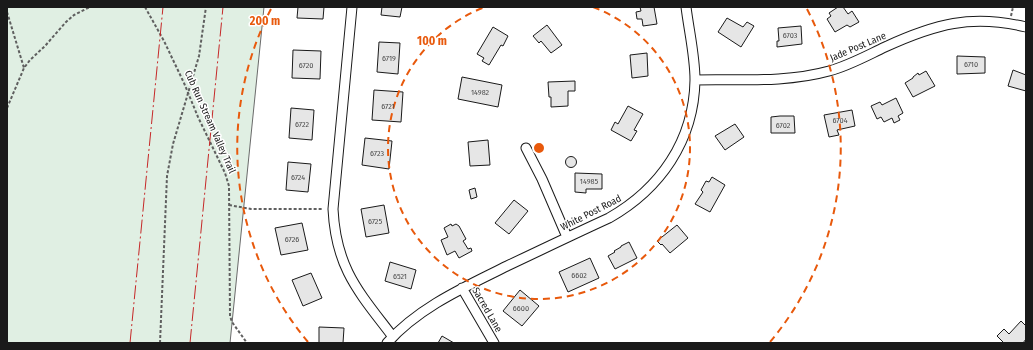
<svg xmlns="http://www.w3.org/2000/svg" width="1033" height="350" font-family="'Fira Sans Condensed',sans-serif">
	<rect width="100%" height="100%" fill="#fff"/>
	<path fill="#e0efe3" stroke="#6a6a6a" d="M7 7H264L230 343H7Z"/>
	<path fill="#e6e6e6" stroke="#1a1a1a" d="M298 7H324L323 19 297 18Z
		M382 7H402L400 17 381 15Z
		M640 7H654L657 24 643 26 642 19H637L636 12 641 11Z
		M838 7H843L848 14 852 11 859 22 850 27 847 25 835 32 827 19 831 16 829 13Z
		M727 18 743 27 747 22 754 26 741 47 718 32Z
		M547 25 562 45 551 53 541 41 539 43 533 36Z
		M801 26 802 44 777 47V41H779L778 28Z
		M493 27 508 36 503 46 501 45 489 65 482 61 484 58 477 54Z
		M379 42 400 43 398 74 377 72Z
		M293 50 321 51 320 79 292 78Z
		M647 53 648 76 632 78 630 55Z
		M957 56 985 57V73L957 74Z
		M1013 70 1026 75V91L1008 86Z
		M926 71 935 86 913 97 905 83 913 78V77L918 73 919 75Z
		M462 77 502 85 498 107 458 99Z
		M575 81V91H568V106L551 107V97H549L548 82Z
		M374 90 403 92 401 122 372 120Z
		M896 98 903 113 898 116 900 120 894 123 892 118 884 122 881 117 877 119 871 106 880 102 882 105Z
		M628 106 643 114 634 130 637 131 631 141 611 130 615 122 618 124Z
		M291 108 314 110 312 140 289 138Z
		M852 110 855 126 837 130 839 135 829 137 824 115Z
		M780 116H794L795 133H771V117Z
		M735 124 744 137 725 150 715 136Z
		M365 138 392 141 389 169 362 165Z
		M488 140 490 165 470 166 468 142Z
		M565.5 162a5.5 5.5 0 1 1 11 0a5.5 5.5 0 1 1-11 0Z
		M288 162 311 164 308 192 286 190Z
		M575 173 602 174V189H586V193L575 192Z
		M712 177 725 185 710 212 695 204 703 192 701 190 706 181 709 182Z
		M475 188 477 197 471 199 469 190Z
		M514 200 528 211 509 234 495 223Z
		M384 205 389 233 366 237 361 209Z
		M302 223 308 250 281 255 275 228Z
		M451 224 452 226 456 224 459 226 466 239 463 241 465 244 468 249 471 248 472 251 459 258 455 251 447 255 441 240 448 237 444 228Z
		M677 225 688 238 670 253 662 244 661 245 657 241Z
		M629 242 637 258 615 269 608 256 615 252 614 251 621 247V246Z
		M590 258 599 278 568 292 559 272Z
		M390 262 416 270 411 289 385 281Z
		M311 273 322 298 303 306 292 280Z
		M520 290 539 306 522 326 503 311Z
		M1021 321 1026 326V339L1023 343H1004L997 336 1004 329 1009 334Z
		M319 327 344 328 343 343H319Z
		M442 336 454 343H438Z"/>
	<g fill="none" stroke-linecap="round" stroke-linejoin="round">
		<g stroke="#1a1a1a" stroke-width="11">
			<path id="minor" d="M352 7 333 209C336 269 359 292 393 337
				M695 80C739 79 786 83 829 71 848 66 866 56 885 47 935 24 971 14 1026 27
				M526 148 542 179 567 237
				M462 288 494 343
				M387 343C419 307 465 287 507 266 541 250 574 234 609 218 660 189 694 141 695 80 695 56 689 31 686 7"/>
		</g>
		<path stroke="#5f5f5f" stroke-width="2" stroke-dasharray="3 2" stroke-linecap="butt" d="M145 7 164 41 184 83 198 117 225 173 229 186 230 316 232 322 247 343
			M7 12 24 68
			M1011 16 1013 7
			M7 108 24 68 30 60 45 46 66 22 74 15 90 7
			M229 205 251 209H323
			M160 343 167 176 173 144 199 56 206 7"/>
		<use href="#minor" stroke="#fff" stroke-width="9"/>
		<path stroke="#c62828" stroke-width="1" stroke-dasharray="14 3 2 3" stroke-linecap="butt" d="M130 343 163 7
			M190 343 223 7"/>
	</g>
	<g fill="none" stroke="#e8590c" stroke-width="2" stroke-dasharray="7 5">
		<path d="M593 7A151 151 0 1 1 485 7"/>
		<path d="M308 342A302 302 0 0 1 271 9M807 9A302 302 0 0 1 770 342"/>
	</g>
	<g text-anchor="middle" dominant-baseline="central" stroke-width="3" stroke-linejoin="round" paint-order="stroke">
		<g font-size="8" fill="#4d4d4d">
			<text x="790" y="35">6703</text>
			<text x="389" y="58">6719</text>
			<text x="971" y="64">6710</text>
			<text x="306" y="65">6720</text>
			<text x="480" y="92">14982</text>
			<text x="388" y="106">6721</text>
			<text x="840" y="120">6704</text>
			<text x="302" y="124">6722</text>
			<text x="783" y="125">6702</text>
			<text x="377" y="153">6723</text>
			<text x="298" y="177">6724</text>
			<text x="589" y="181">14985</text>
			<text x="375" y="221">6725</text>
			<text x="292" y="239">6726</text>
			<text x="579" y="275">6602</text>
			<text x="400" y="276">6521</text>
			<text x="521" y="308">6600</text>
		</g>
		<g font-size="10" fill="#1a1a1a" stroke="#fff">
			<text transform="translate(858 47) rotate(-23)">Jade Post Lane</text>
			<text transform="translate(210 122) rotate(66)">Cub Run Stream Valley Trail</text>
			<text transform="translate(591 213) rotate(-27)">White Post Road</text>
			<text transform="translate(487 310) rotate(60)">Sacred Lane</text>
		</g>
	</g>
	<circle cx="539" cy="148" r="6" fill="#e8590c" stroke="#fff" stroke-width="2"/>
	<g font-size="12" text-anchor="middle" font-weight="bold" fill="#e8590c" stroke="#fff" stroke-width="3" stroke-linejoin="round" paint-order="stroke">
		<text x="265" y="25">200 m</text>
		<text x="432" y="45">100 m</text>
	</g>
	<rect width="1033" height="350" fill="none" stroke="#1a1a1a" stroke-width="16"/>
</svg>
